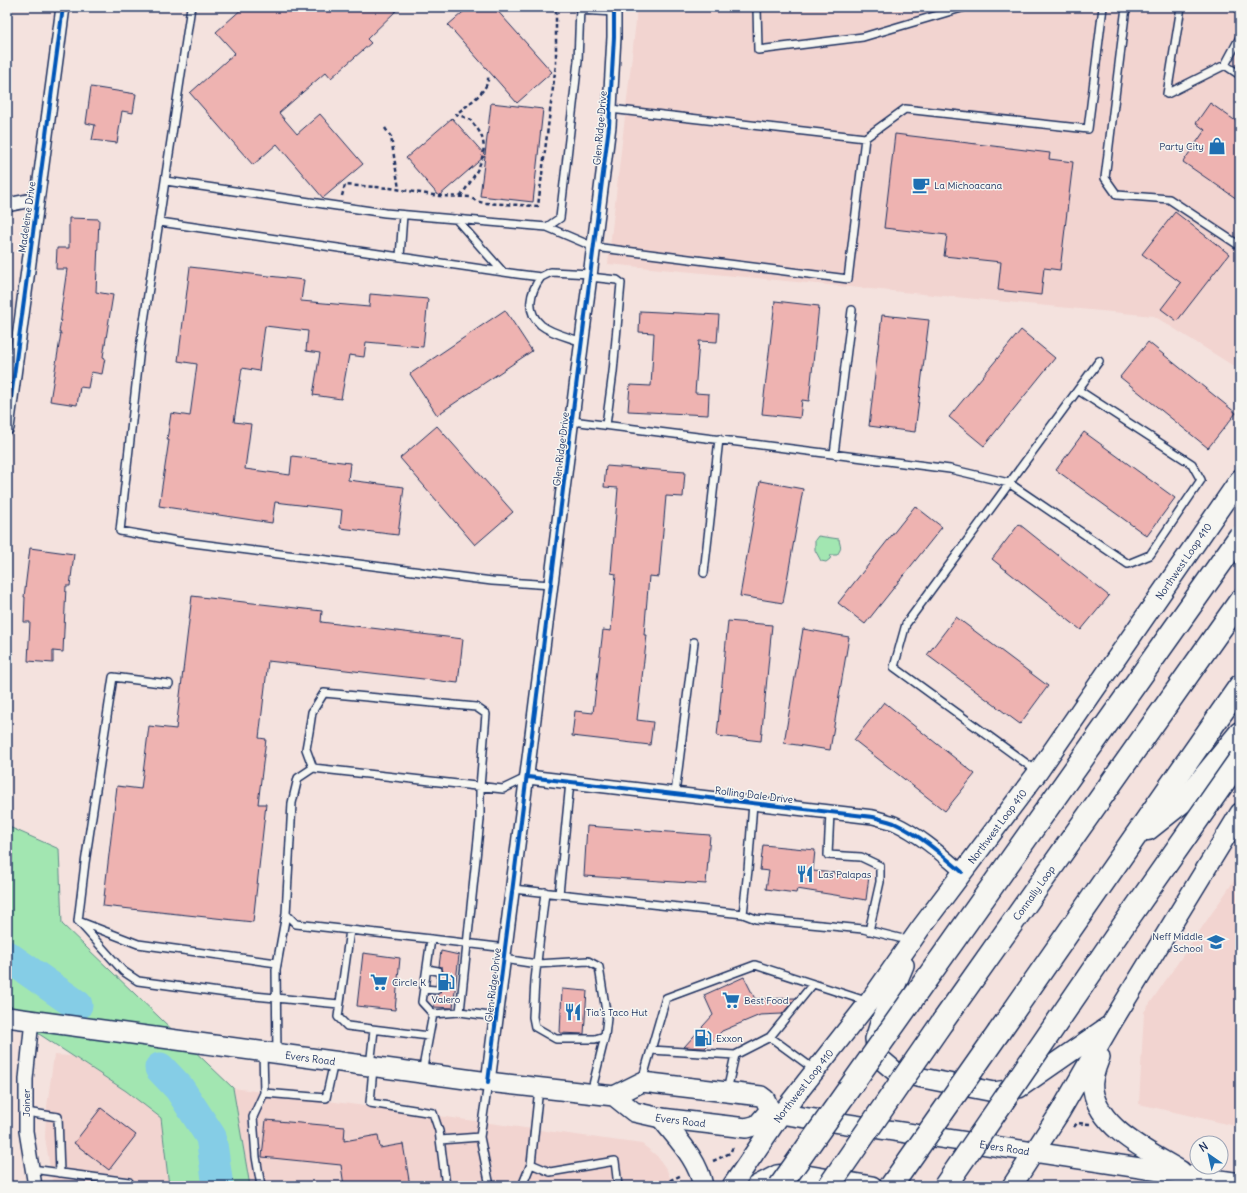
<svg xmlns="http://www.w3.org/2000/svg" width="1247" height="1193" font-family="Delius,sans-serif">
	<rect width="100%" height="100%" fill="#f4e2de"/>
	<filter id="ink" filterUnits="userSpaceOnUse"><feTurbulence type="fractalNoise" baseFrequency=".025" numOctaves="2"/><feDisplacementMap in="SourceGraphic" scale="8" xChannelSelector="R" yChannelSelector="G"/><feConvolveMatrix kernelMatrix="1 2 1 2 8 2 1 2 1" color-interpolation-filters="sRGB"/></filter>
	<g filter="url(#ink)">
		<path fill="#f2d4d0" d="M636 7H1240V370L1154 316 608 264 636 21Z
			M1240 872V1127L1139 1104 1144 1012Z
			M54 1055 72 1056 126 1091 161 1118 169 1186H53L45 1137 46 1114Z
			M233 1088 642 1144 657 1156 667 1170 673 1186H250Z"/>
		<path fill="#a2e6b1" stroke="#5e8a88" d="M818 536 839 539C840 548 843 546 837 555H831L830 559 826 562 821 561 815 550V540Z
			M7 826 59 849 62 924 233 1088 250 1186H169L161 1118 126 1091 7 1013Z"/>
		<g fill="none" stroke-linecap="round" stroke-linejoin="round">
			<path stroke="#85cde6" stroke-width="31" d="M7 956 77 1005
				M160 1068 179 1088 211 1137 218 1186"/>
		</g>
		<path fill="#eeb3b1" stroke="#1b2f5e" d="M244 7H400L367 39 371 43 331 78 326 72 279 113 297 134 320 114 363 164 323 198 277 144 253 165 190 93 235 53 216 32Z
			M469 7H494L552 72 517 103 448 25Z
			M91 87 136 94 133 113 122 111 117 143 92 140 95 125 86 123Z
			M491 103 543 109 533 202 480 196 485 156 439 196 406 158 452 118 485 155Z
			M1210 103 1240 124V201L1183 162 1205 130 1196 123Z
			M895 134 1050 153 1049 159 1073 162 1060 270 1044 268 1041 295 998 290 1001 262 944 256 947 235 884 228Z
			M1175 212 1229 254 1177 321 1161 309 1181 283 1142 254Z
			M69 218 99 219 96 292 113 295 103 357 105 358 102 374 91 372 88 388 80 387 77 405 50 401 61 333H59L62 311H61L67 269H56L57 248H69Z
			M190 267 304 280 301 301 369 307 370 294 428 299 423 347 366 342 364 357 349 355 341 399 313 395 320 353 306 351 308 331 265 326 259 371 242 368 234 422 251 424 245 469 290 475 292 456 350 463 348 480 404 487 398 535 340 528 342 510 275 502 272 523 159 506 169 440H167L171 413 190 416 197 364 178 361Z
			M775 301 819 306 809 401 802 400 800 418 762 414Z
			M505 310 532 351 437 415 410 374Z
			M640 311 719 315 717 342 699 341 695 393 709 394 708 415 628 411 630 385 651 386 654 333 639 332Z
			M882 315 929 320 915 432 869 426Z
			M1021 330 1055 358 984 446 949 417Z
			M1148 342 1236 413 1208 448 1120 377Z
			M437 426 513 512 475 545 400 458Z
			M1084 432 1175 498 1147 536 1056 470Z
			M606 466 685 472 683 497 666 496 659 577 649 576 644 635H647L637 720 653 722 650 745 572 736 575 711 593 713 603 630 611 631 616 574 611 573 618 488 604 487Z
			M760 481 803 489 783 603 740 596Z
			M915 506 942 527 865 624 838 603Z
			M1019 524 1109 596 1081 630 992 559Z
			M30 548 74 554 70 586H66L63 652 53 651V663L28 661 30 622H24L25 597H24Z
			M192 596 322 611 321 622 463 639 458 683 268 661 259 738 266 739 258 804H266L253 922 103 906 117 786 141 789 149 726 176 729Z
			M956 617 1048 686 1020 724 927 655Z
			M728 621 772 625 761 741 717 736Z
			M803 629 849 637 830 750 784 743Z
			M884 702 975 774 945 811 854 740Z
			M587 826 710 835 706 884 584 876Z
			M763 845 815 850 813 871 869 876 866 900 797 889 796 893 766 889 769 871 760 870Z
			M441 951 459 955 453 1008 434 1007 435 995 438 994 441 991 440 988 436 985 437 976 442 974 443 972 442 967 439 966Z
			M363 953 400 958 395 1010 357 1006Z
			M744 977 755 999 796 998 782 1014 760 1015 722 1031 705 1048 684 1047 713 1015 704 995Z
			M562 989 587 991 584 1034 560 1033Z
			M101 1108 136 1135 109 1170 74 1143Z
			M266 1120 345 1127 344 1141 378 1135 380 1148 403 1144 410 1186H344L341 1165 262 1157Z"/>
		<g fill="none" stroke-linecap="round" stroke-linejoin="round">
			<g stroke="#1b2f5e" stroke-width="10">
				<path id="service" d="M191 7 140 348 120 531 177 541 492 581 552 585
					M757 7 758 50 863 37 965 7
					M1126 7 1105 178 1117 195 1169 199 1240 246
					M1181 7 1167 94 1225 65 1240 75
					M580 10 614 12
					M1225 65 1240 37
					M610 109 865 138
					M166 181 385 213 547 227 560 218 578 61 580 7
					M456 219 503 272
					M160 222 517 274 541 277 551 272 591 274
					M547 227 594 247 848 279 865 138 905 109 1088 129 1103 7
					M400 257 403 215
					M541 277C530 292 525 311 541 325 552 334 569 337 582 342
					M590 277 617 280 621 283 613 372 606 425
					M572 421 950 469 1009 483 1128 564 1150 555 1201 480 1192 464 1078 390
					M834 454 852 310
					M704 573 719 439
					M169 684 113 677 85 863 78 921 138 944 277 963
					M313 768 503 789 528 777
					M1038 772 894 667 906 624 1099 361
					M675 794 694 642
					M753 803 748 870 743 914 756 919 863 929 911 941
					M830 812 828 855 861 857 880 866V882L869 931
					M513 889 743 914
					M545 892 535 980 533 1017 535 1027 556 1039H595L605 1036
					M559 894 570 782
					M80 923 123 971 138 981 234 994 339 1004
					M350 930 338 1017 347 1026 429 1036
					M431 939 506 948
					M504 959 537 964 588 961 599 967 607 1018 605 1036 591 1093
					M427 969 438 971
					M424 989 436 990
					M460 1012 497 1017
					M770 1037 813 984
					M651 1050 735 1055
					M277 1053 276 970 286 914 292 803 298 778 313 768 306 749 309 732 312 712 324 693 476 707 486 714 480 787V820L460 1012 433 1014 422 1002 431 939 296 924 286 914
					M370 1066 374 1030
					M373 1068 370 1103 433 1113 439 1131 446 1186
					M422 1073 433 1014
					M642 1081 666 998 755 965 869 1002
					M539 1088 531 1164 550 1172 615 1161 618 1186
					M727 1091 735 1055 770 1037 815 1070
					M264 1093 326 1098 334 1062
					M26 1112 58 1117 60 1173
					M480 1137 488 1083
					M440 1140 480 1137 490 1186
					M32 1169 129 1182
					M261 1186 256 1157 253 1117 264 1093 263 1052
					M522 1186 531 1164"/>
			</g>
			<g stroke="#1b2f5e" stroke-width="16">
				<path id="minor" d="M7 205 37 199
					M7 428 63 7
					M528 777 873 817C880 819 888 821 894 823 920 835 941 854 962 872
					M32 1020 26 1079V1131L35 1186
					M488 1082 609 126 614 37V7"/>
			</g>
			<g stroke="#1b2f5e" stroke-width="22">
				<g id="secondary">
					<path d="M904 965 880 1023 875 1039 877 1056 897 1073 994 1092 1019 1088 1107 1027"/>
					<path id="s1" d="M7 1017 488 1082 614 1096 634 1112 661 1118 746 1128 757 1125 770 1110"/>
					<path d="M1100 1057C1096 1067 1091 1079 1093 1090 1099 1129 1150 1152 1181 1171"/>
					<path id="s2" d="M614 1096 642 1082 761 1096 765 1099 770 1110 781 1114 1240 1183"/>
					<path d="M661 1118C677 1139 698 1159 703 1186"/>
					<path id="s3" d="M732 1186 781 1114 869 1002 920 929 1038 772 1240 479"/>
					<path d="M756 1186 777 1175 794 1173 872 1186"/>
					<path d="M1012 1186 1060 1112 1111 1024 1240 813"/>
				</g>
			</g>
			<g stroke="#1b2f5e" stroke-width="25">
				<g id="motorway">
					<path d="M1148 829 1187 798 1240 733"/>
					<path id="s4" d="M943 1021 1240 601"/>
					<path d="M999 1032 1240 686"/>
				</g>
			</g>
			<path stroke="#1b2f5e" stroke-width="2.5" stroke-dasharray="4 3" stroke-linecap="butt" d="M385 128 391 137 399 189
				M342 196 345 185 390 188 439 196 470 197 476 201 484 203 538 206 556 64V7
				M461 196C474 176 495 150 476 127 474 125 472 121 470 120 466 117 460 116 456 114 465 107 490 90 488 77
				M1074 1127 1077 1123 1090 1124
				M713 1161 730 1153 733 1147
				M657 1186 682 1175"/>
			<use href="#service" stroke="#f6f6f2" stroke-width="7"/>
			<use href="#minor" stroke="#f6f6f2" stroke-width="13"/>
			<use href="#secondary" stroke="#f6f6f2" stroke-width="19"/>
			<use href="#motorway" stroke="#f6f6f2" stroke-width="22"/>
			<g stroke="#1b2f5e" stroke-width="25" stroke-linecap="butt">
				<path id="motorway-bridge" d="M780 1186 1240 536
					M829 1186 943 1021
					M891 1186 999 1032
					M945 1186 1123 926 1240 759"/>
			</g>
			<use href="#motorway-bridge" stroke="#f6f6f2" stroke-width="22"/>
			<g stroke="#f6f6f2" stroke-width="6">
				<path id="cycleway" d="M7 428 63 7
					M528 777 873 817C880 819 888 821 894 823 920 835 941 854 962 872
					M488 1082 609 126 614 37V7"/>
			</g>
			<use href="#cycleway" stroke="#0057b8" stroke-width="4"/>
		</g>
	</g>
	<defs>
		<g id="shop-bare" transform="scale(1.38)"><path d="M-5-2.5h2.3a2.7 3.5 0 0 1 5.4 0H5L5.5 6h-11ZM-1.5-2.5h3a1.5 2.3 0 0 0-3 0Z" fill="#1f6fb2" stroke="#f6f6f2" stroke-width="2.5" paint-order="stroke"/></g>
		<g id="cafe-bare" transform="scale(1.38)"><path d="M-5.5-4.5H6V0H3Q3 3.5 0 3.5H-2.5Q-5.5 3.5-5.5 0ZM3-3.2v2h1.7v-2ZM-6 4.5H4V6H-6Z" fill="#1f6fb2" stroke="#f6f6f2" stroke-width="2.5" paint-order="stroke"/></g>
		<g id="restaurant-bare" transform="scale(1.38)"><path d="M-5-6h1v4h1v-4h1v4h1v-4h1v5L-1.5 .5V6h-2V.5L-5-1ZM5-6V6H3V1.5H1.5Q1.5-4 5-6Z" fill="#1f6fb2" stroke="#f6f6f2" stroke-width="2.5" paint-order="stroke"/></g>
		<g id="school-bare" transform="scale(1.38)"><path d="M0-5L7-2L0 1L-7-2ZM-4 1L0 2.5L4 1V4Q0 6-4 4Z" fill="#1f6fb2" stroke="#f6f6f2" stroke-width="2.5" paint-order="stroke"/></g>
		<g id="supermarket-bare" transform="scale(1.38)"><path d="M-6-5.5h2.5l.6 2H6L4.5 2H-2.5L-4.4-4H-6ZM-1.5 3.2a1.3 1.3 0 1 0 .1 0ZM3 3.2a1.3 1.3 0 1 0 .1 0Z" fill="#1f6fb2" stroke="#f6f6f2" stroke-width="2.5" paint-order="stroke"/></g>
		<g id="fuel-bare" transform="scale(1.38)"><path d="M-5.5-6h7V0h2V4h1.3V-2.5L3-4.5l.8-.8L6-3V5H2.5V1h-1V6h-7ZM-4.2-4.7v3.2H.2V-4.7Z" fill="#1f6fb2" stroke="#f6f6f2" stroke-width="2.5" paint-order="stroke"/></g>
	</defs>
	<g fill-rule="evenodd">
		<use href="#shop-bare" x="1217" y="146"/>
		<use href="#cafe-bare" x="921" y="185"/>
		<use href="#restaurant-bare" x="805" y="874"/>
		<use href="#school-bare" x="1216" y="942"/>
		<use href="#supermarket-bare" x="379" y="982"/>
		<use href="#fuel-bare" x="446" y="982"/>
		<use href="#supermarket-bare" x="731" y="1000"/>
		<use href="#restaurant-bare" x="573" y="1012"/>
		<use href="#fuel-bare" x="703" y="1038"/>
	</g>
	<g text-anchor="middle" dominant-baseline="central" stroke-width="3" stroke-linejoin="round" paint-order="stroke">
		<g font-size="10" fill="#1b2f5e" stroke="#f6f6f2">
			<text transform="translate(600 128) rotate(-85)">Glen Ridge Drive</text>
			<text transform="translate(27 217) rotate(-82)">Madeleine Drive</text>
			<text transform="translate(561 449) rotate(-83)">Glen Ridge Drive</text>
			<text stroke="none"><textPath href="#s3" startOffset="771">Northwest Loop 410</textPath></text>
			<text transform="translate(754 795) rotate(7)">Rolling Dale Drive</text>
			<text stroke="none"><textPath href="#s3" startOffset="447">Northwest Loop 410</textPath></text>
			<text stroke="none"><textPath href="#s4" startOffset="157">Connally Loop</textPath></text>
			<text transform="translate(493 985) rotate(-83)">Glen Ridge Drive</text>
			<text stroke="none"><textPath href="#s1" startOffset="306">Evers Road</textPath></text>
			<text stroke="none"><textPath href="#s3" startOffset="123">Northwest Loop 410</textPath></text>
			<text transform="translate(26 1103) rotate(-90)">Joiner</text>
			<text stroke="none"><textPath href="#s1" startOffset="685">Evers Road</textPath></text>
			<text stroke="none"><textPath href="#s2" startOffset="406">Evers Road</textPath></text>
		</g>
		<g font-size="10" fill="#1b2f5e" stroke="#f6f6f2" text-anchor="start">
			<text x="1204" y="146" text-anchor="end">Party City</text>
			<text x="934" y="185">La Michoacana</text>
			<text x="818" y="874">Las Palapas</text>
			<text x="1203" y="936" text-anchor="end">Neff Middle<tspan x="1203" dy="12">School</tspan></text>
			<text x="392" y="982">Circle K</text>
			<text x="446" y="999" text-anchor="middle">Valero</text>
			<text x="744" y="1000">Best Food</text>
			<text x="586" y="1012">Tia's Taco Hut</text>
			<text x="716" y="1038">Exxon</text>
		</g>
	</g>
	<rect width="1247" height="1193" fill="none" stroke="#f6f6f2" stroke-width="24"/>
	<rect x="12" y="12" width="1223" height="1169" fill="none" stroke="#1b2f5e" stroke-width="1.5" filter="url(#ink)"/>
	<g transform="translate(1209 1155) rotate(326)"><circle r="19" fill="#f6f6f2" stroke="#9ea6b7"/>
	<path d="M0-3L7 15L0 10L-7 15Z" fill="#1f6fb2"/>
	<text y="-6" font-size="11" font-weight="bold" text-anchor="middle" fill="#1b2f5e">N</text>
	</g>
</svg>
